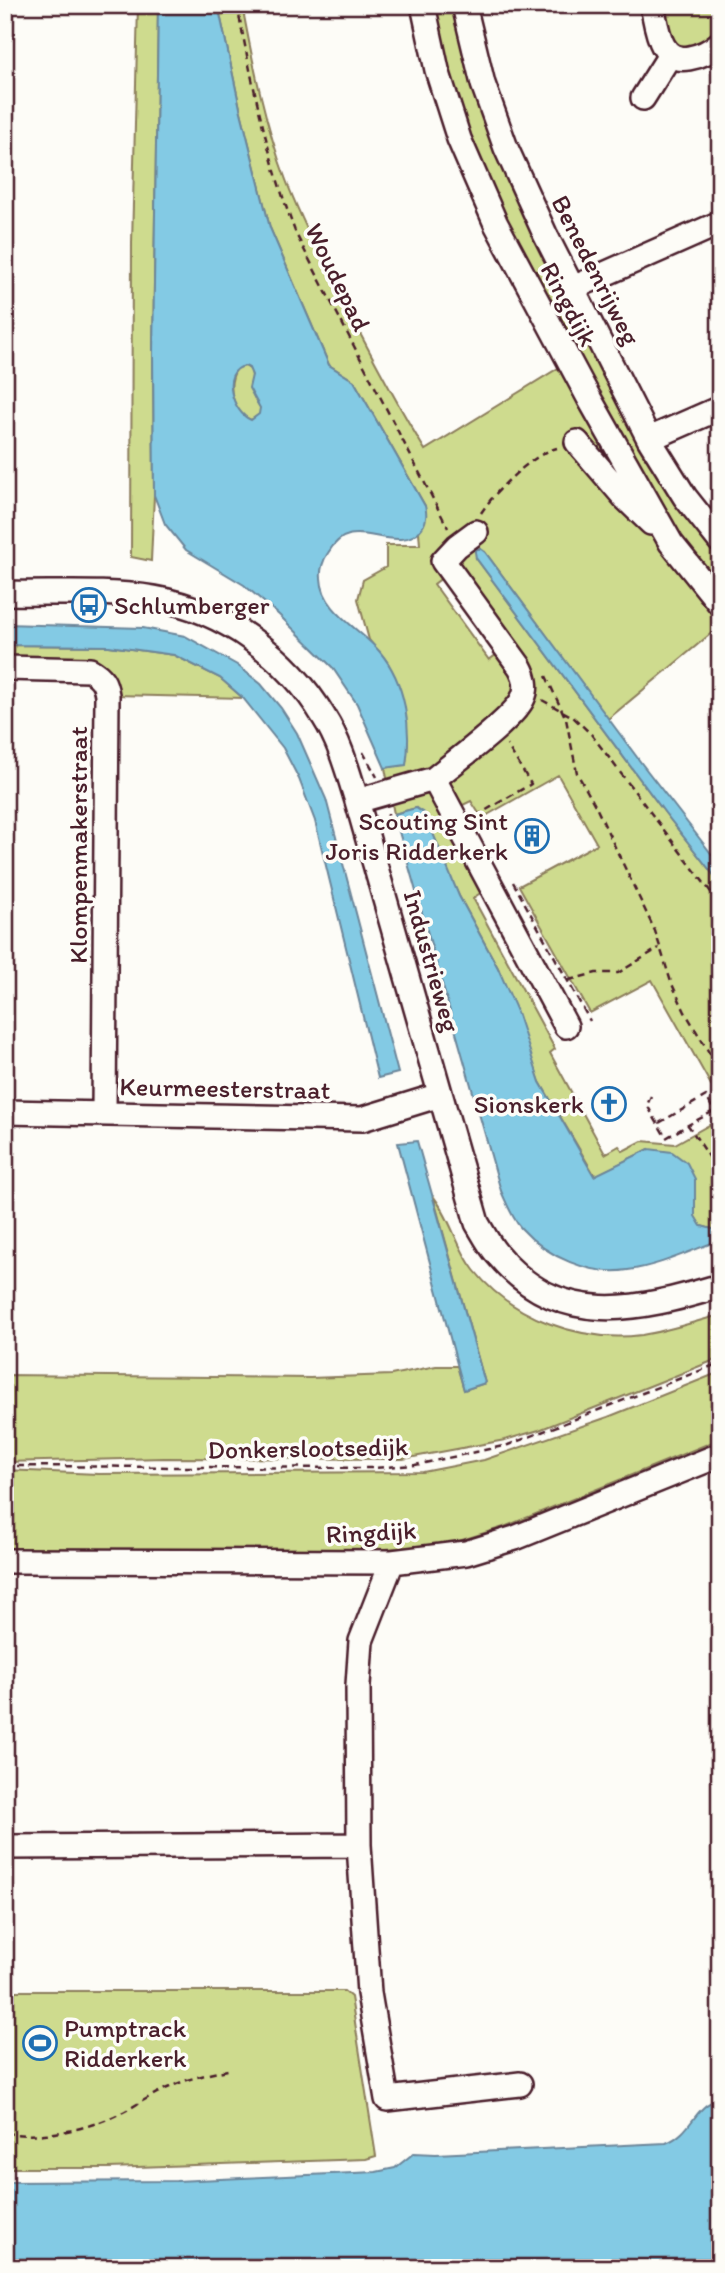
<svg xmlns="http://www.w3.org/2000/svg" width="725" height="2273" font-family="Itim,sans-serif">
	<rect width="100%" height="100%" fill="#fdfcf7"/>
	<filter id="ink" filterUnits="userSpaceOnUse"><feTurbulence type="fractalNoise" baseFrequency=".0143" numOctaves="2"/><feDisplacementMap in="SourceGraphic" scale="14" xChannelSelector="R" yChannelSelector="G"/><feConvolveMatrix kernelMatrix="1 2 1 2 8 2 1 2 1" color-interpolation-filters="sRGB"/></filter>
	<g filter="url(#ink)">
		<path fill="#cedb8e" stroke="#8c7d5c" stroke-width="2" fill-rule="evenodd" d="M138 5H158L153 353 154 495 151 561 131 557 132 243Z
			M218 5H242C253 64 265 124 286 180 302 222 322 261 343 301 369 351 395 401 425 450L565 364 668 548 720 615V626L608 719 485 552 476 558 665 813 720 883V1101L652 980 590 1013 519 886 597 844 558 775 482 818 471 801 440 816 482 892 473 898 555 1049 550 1053 605 1154 619 1146 623 1151 642 1141 675 1144 720 1119V1231L701 1226 649 1149 595 1176 540 1082 498 968 459 896 416 808 394 814 385 768 406 764 408 741 402 696 388 663 369 640 358 599 363 580 386 567V545H420L419 532 425 506 354 381 329 365 270 228 240 108ZM442 578 497 654 489 660 434 584Z
			M430 5H457L474 76 682 507 720 555V596L684 553 468 149Z
			M659 5H714C720 19 722 40 704 46 697 49 683 48 675 48Z
			M245 366 251 370C255 388 247 389 260 407V414L251 420C232 412 226 385 237 368Z
			M5 645 109 646 174 655 220 678 243 698 114 695V685L5 662Z
			M433 1196C451 1218 456 1247 474 1270 512 1318 581 1343 642 1335 668 1331 694 1322 720 1315V1358L539 1430 505 1440 403 1459 164 1458 5 1462V1375L310 1378 391 1375 436 1366H457L464 1390 485 1383Z
			M720 1372V1439L504 1527 449 1544 296 1556 5 1554V1470L98 1474 423 1472 484 1460 608 1417Z
			M5 1991H344L351 1997 376 2156 366 2159 109 2168H5Z"/>
		<path fill="#83cae4" stroke="#6c869a" stroke-width="2" fill-rule="evenodd" d="M158 5H218L240 108 270 228 329 365 354 381 425 506C430 523 419 538 401 539 373 541 348 519 328 553 323 560 320 570 321 578 322 611 361 629 380 652 405 682 412 727 406 765L385 768 357 704 332 667 279 615 244 585 186 550 165 524 154 495 153 353ZM245 366 249 368 252 375 249 388 260 408 259 414 251 420C233 413 219 371 245 366Z
			M477 549H481L485 552 642 764 720 865V883L665 813 476 558 475 552Z
			M5 624 143 628 185 636 237 665 261 684 281 708 297 733 326 799 398 1073 378 1078 315 821 299 779 283 748 243 698 220 678 174 655 109 646 5 645Z
			M416 808 425 814 459 896 498 968 516 1009 540 1082 594 1176 649 1149 672 1152 687 1163 695 1179V1216L701 1226 720 1231V1240C690 1251 659 1266 628 1270 590 1276 547 1257 521 1228 512 1218 507 1204 501 1191L394 814Z
			M417 1141 485 1383 464 1390 398 1143Z
			M720 2099V2268H5V2182L176 2181 376 2172 395 2168 414 2153 436 2154 666 2143C694 2132 693 2105 720 2099Z"/>
		<g fill="none" stroke-linecap="round" stroke-linejoin="round">
			<g stroke="#4a1f2b" stroke-width="28">
				<path id="minor" d="M423 5 437 70 459 139 496 224 589 398 671 543 720 604
					M464 5 483 84 506 148 545 234 649 439 685 497 720 541
					M652 5C657 27 659 63 689 58 701 56 711 51 720 43
					M643 98 670 55
					M573 288 720 223
					M649 439 720 408
					M577 442 625 498 651 523
					M5 593C54 594 106 590 154 598 224 610 288 657 324 717 340 742 348 772 357 801L477 1223C483 1233 489 1245 497 1254 559 1330 639 1310 720 1286
					M5 668 90 670C102 677 105 682 107 695L104 1113
					M434 779C453 763 515 718 523 698 528 688 525 676 520 667L443 561 457 546 476 532
					M357 801 434 779 566 1026
					M5 1112 362 1119 440 1095
					M5 1561 392 1562 466 1553 515 1538 720 1455
					M392 1562 361 1641 358 1685 359 1845 369 1993 387 2099 520 2084
					M5 1847 359 1845"/>
			</g>
			<path stroke="#4a1f2b" stroke-width="2.5" stroke-dasharray="7 5" stroke-linecap="butt" d="M237 5C252 82 268 161 296 234L448 528
				M481 513C496 490 531 455 557 448
				M546 676 566 719 577 773 596 807 655 931 671 982 685 1012 720 1071
				M542 700 573 717 591 734 720 904
				M363 752 377 777
				M476 816 531 784 507 745
				M387 831 388 813
				M513 882 590 1021
				M569 980 596 973H618L659 948
				M651 1096 647 1105 666 1138 688 1125 716 1167 720 1177
				M659 1123 706 1096 714 1111 688 1125
				M716 1167 720 1159
				M5 1466 373 1468 415 1465 508 1445 720 1363
				M5 2133C46 2139 91 2129 127 2110 141 2102 155 2093 170 2087 189 2078 208 2074 228 2070"/>
			<use href="#minor" stroke="#fdfcf7" stroke-width="23"/>
		</g>
	</g>
	<defs>
		<g id="bus-ring" transform="scale(1.75)"><circle r="9.5" fill="#fdfcf7" stroke="#1f6fb2" stroke-width="1.5"/><path d="M-5-6H5V4H4V6H2V4H-2V6H-4V4H-5ZM-3.5-4V0h7V-4ZM-3.5 1.2v1.5H-2V1.2ZM2 1.2v1.5H3.5V1.2Z" fill="#1f6fb2"/></g>
		<g id="building-ring" transform="scale(1.75)"><circle r="9.5" fill="#fdfcf7" stroke="#1f6fb2" stroke-width="1.5"/><path d="M-4-6H4V6H1V3H-1V6H-4ZM-2.5-4.3h1.7v1.8h-1.7ZM.8-4.3h1.7v1.8H.8ZM-2.5-1h1.7V.8h-1.7ZM.8-1h1.7V.8H.8Z" fill="#1f6fb2"/></g>
		<g id="church-ring" transform="scale(1.75)"><circle r="9.5" fill="#fdfcf7" stroke="#1f6fb2" stroke-width="1.5"/><path d="M-1.2-6h2.4v3.5h3.3v2.4h-3.3V6h-2.4V-.1h-3.3v-2.4h3.3Z" fill="#1f6fb2"/></g>
		<g id="stadium-ring" transform="scale(1.75)"><circle r="9.5" fill="#fdfcf7" stroke="#1f6fb2" stroke-width="1.5"/><path d="M0-5a6.5 5 0 1 0 0 10a6.5 5 0 1 0 0-10ZM-3.5-1.8h7v3.6h-7Z" fill="#1f6fb2"/></g>
	</defs>
	<g fill-rule="evenodd">
		<use href="#bus-ring" x="89" y="605"/>
		<use href="#building-ring" x="532" y="836"/>
		<use href="#church-ring" x="609" y="1104"/>
		<use href="#stadium-ring" x="40" y="2043"/>
	</g>
	<g text-anchor="middle" dominant-baseline="central" stroke-width="7" stroke-linejoin="round" paint-order="stroke">
		<g font-size="26" fill="#4a1f2b" stroke="#fdfcf7">
			<text transform="translate(596 270) rotate(63)">Benedenrijweg</text>
			<text transform="translate(338 277) rotate(64)">Woudepad</text>
			<text transform="translate(569 304) rotate(62)">Ringdijk</text>
			<text transform="translate(78 845) rotate(-90)">Klompenmakerstraat</text>
			<text transform="translate(432 961) rotate(74)">Industrieweg</text>
			<text transform="translate(225 1088) rotate(1)">Keurmeesterstraat</text>
			<text transform="translate(308 1448) rotate(-1)">Donkerslootsedijk</text>
			<text transform="translate(371 1532) rotate(-3)">Ringdijk</text>
		</g>
		<g font-size="26" fill="#4a1f2b" stroke="#fdfcf7" text-anchor="start">
			<text x="114" y="605">Schlumberger</text>
			<text x="508" y="821" text-anchor="end">Scouting Sint<tspan x="508" dy="30">Joris Ridderkerk</tspan></text>
			<text x="584" y="1104" text-anchor="end">Sionskerk</text>
			<text x="64" y="2028">Pumptrack<tspan x="64" dy="30">Ridderkerk</tspan></text>
		</g>
	</g>
	<rect width="725" height="2273" fill="none" stroke="#fdfcf7" stroke-width="28"/>
	<rect x="14" y="14" width="697" height="2245" fill="none" stroke="#4a1f2b" stroke-width="2.5" filter="url(#ink)"/>
</svg>
